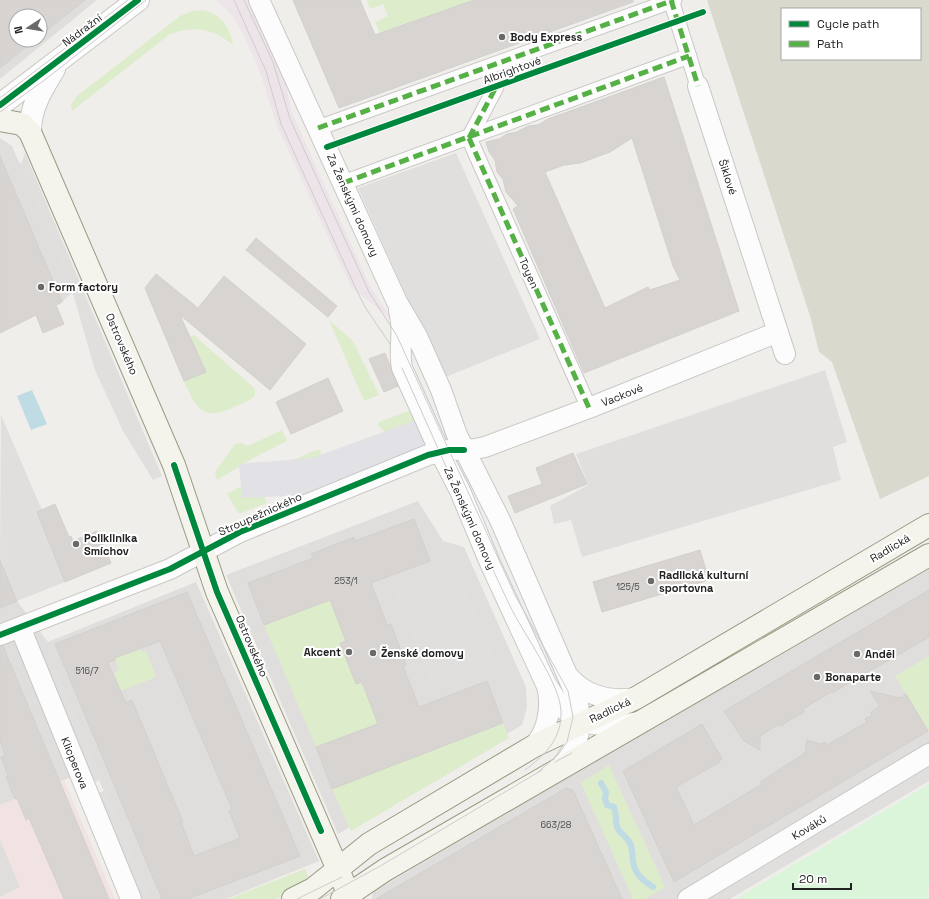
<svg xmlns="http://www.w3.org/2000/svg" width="929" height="899" font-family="'Space Grotesk',sans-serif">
	<rect width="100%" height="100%" fill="#f0eeeb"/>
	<path fill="#dfdedc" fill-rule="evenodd" d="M0 0H97L0 79ZM16 16H40V40H16Z
		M0 138 12 146 75 290 62 302 0 333Z
		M418 501 443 541 464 547 526 687 527 707 522 725 338 834 226 575Z
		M0 557 17 601 48 642 196 582 319 861 226 899H150L94 768 0 805Z
		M929 565V744L667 899H372L373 892Z
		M0 839 20 887 0 897Z"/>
	<path fill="#f1e3e1" d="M64 780 115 899H0V897L20 887 0 839V805Z"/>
	<path fill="#ede4e9" d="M216 0H249L274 51 285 79 291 110 297 124 370 286 392 320 351 287 277 126 261 75 244 36 231 14Z"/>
	<path fill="#d9d9cd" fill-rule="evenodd" d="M707 0H929V476L880 499 832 362 819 352 811 319ZM782 9H920V59H782Z"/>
	<path fill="#ddeccb" d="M367 0H474L380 33 375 22 388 16 383 4 370 9Z
		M203 10C221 14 230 27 233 45 213 29 195 25 170 34L72 111 71 105 77 96 180 16 192 11Z
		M329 320 353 341 379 395 364 401Z
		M194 335 253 387 255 390V396C249 401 240 404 232 408 202 422 195 406 184 381L206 372 190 337Z
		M411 410 416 413 413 422 385 432 377 425 379 422Z
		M282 430 287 441 257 456 217 480 215 472 235 444 241 443 248 446Z
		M316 450H320L322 456 300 490 281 497 271 473 257 480 267 503 239 514 227 494 274 469Z
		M330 600 346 641 340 644 356 684 362 682 378 723 316 747 264 625Z
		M140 646 142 652 146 651 156 677 121 691 114 672 119 670 114 657 135 651Z
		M929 656V731H928L895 676Z
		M503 723 509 738 351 831 332 789Z
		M609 765 665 887 645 899H633L581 783Z
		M305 869 312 885 276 899H228Z"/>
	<path fill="#daf5da" d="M929 784V882L927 890 929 899H736Z"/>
	<path fill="#e0dfde" d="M25 153 162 476 153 480 123 431 95 370 71 287 19 164 22 162Z
		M456 153 540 339 443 378 358 188Z
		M825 370 847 442 833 447 841 480 582 557 571 520 554 524 550 506 588 485 576 454Z
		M1 415 42 510 37 512 65 582 17 601 0 557Z
		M447 565 452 578 460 576 478 616 495 658 430 683 393 587Z
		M53 661 102 779 90 784 41 666Z
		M927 743 929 750 677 899H664Z
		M929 763V781L730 899H702Z
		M106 790 152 899H139L94 795Z"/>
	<path fill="#e2e1e5" d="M416 420 429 451 303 495 242 498 239 464 312 458Z"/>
	<path fill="#bfdbe3" d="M32 390 47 424 31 430 17 396Z"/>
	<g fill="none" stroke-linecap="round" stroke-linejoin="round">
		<path stroke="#bfdbe3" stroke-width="6" d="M601 783 606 792 605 799 607 805 614 807C617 814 615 819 617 826 618 833 624 834 628 840 633 846 632 853 633 861 634 874 644 881 653 887"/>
	</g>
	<path fill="#d7d4d2" stroke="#d3d0cc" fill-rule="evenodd" d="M0 0H85L40 36V16H16V40H35L0 68Z
		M293 0H360L375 35 474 0H633V2L339 108Z
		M664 77 739 311 584 373 513 209 518 206 506 192 503 179 497 172 495 160 489 152 486 142 499 139 507 134 517 132 528 126 538 125 548 119ZM632 138 673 266 680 280 650 290 648 287 605 308 545 172 564 165 580 163 610 152Z
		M0 156 62 302 56 305 64 324 43 333 36 315 0 333Z
		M256 238 337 306 328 317 246 250Z
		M156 274 198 308 224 276 306 344 270 390 180 315 206 372 184 381 145 288Z
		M385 353 398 386 384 392 369 359Z
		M328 378 343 411 291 434 276 402Z
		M573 453 587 484 515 513 508 496 542 484 536 468Z
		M55 504 69 537 71 536 73 541 97 531 111 563 65 582 37 512Z
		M414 519 430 561 371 583 387 625 391 624 406 665 403 666 419 707 487 681 503 723 332 789 316 747 378 724 362 682 356 684 340 643 346 641 330 600 264 625 248 583 313 558 311 554 354 537 355 541Z
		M700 550 709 580 602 612 593 582Z
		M0 560 17 601 0 608Z
		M929 590V637L832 693 831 692 803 709 804 712 780 726 779 724 760 736V750L744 741 724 711Z
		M187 592 300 856 188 899H162L55 644ZM160 641 232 809 229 811 240 838 194 856 181 822H183L132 700 126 703 108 663 115 660V658Z
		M0 646H3L109 899H64L29 818 26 820 17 798 15 799 6 777 8 776 1 757 5 755 0 741Z
		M870 691 900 698 906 694 928 731 674 882 623 771 702 724 722 759 719 760 720 762 676 787 694 825 762 784 760 782 805 753 807 740 820 744 825 742 827 745 867 722 865 719 872 715 871 712 880 706Z
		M566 788 573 790 622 899H376Z"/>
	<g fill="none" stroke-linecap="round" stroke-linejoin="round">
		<g stroke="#c9c8c7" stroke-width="17">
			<path id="pedestrian" d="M671 0 698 86
				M318 128 674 0
				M469 138 589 408
				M469 138 496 87
				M343 183 689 56"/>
		</g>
		<g stroke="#c9c8c7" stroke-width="22">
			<path id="minor" d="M259 0 397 302 417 336 441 390 457 435 500 520 575 693C585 725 580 744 559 769
				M698 86 785 354
				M399 311C405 330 398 349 402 368L440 452 460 491 490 563 546 684 555 698 568 713 593 724 616 727 638 722
				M20 627 131 899
				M0 635 170 569 240 532 428 455 449 450 475 449 485 447 589 408 778 332
				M569 677C586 696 610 702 636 698
				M534 746C548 731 552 706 547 686
				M688 899 929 754"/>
		</g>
		<g stroke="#c9c8c7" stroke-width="24">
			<path id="tertiary" d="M0 105 138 0
				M30 132C30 107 42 89 54 69"/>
		</g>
		<g stroke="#999a82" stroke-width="24">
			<path id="secondary" d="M0 120 22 124 30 132 174 465 217 592 349 895
				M293 899 313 889 369 844 534 746 636 698 929 525
				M342 899 385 870 929 555"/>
		</g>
		<use href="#pedestrian" stroke="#fdfcfc" stroke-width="15"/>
		<use href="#minor" stroke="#fdfcfc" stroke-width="20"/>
		<use href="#tertiary" stroke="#fdfcfc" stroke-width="22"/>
		<use href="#secondary" stroke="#f4f4ed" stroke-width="22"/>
		<path stroke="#ccc" stroke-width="1" d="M234 0 266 71 281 124 356 289 365 307 390 344
			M244 0 273 62 290 119 369 292 397 336 515 595 568 691 573 717 567 742 558 755 537 773
			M0 98 128 0
			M0 112 46 79 146 0
			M402 368C438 447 472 528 510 606 523 633 560 683 561 711 562 739 545 755 525 770
			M555 762 572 753
			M297 899 342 877
			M320 899 382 865 542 770"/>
		<path stroke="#55b145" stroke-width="5" stroke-dasharray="10 5" stroke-linecap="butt" d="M671 0 698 86
			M318 128 674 0
			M469 138 589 408
			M469 138 496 87
			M343 183 689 56"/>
		<g stroke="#fff" stroke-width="8">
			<path id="cycleway" d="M0 105 138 0
				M327 147 703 12
				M174 465 217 592 321 831
				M0 635 170 569 240 532 428 455 449 450H464"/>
		</g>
		<use href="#cycleway" stroke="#00873e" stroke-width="6"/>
	</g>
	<g fill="#6a6968" stroke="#fff" stroke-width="1.5">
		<circle cx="502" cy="37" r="4"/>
		<circle cx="41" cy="287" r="4"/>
		<circle cx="76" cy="544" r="4"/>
		<circle cx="651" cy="581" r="4"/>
		<circle cx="349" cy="652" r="4"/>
		<circle cx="373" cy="653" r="4"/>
		<circle cx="857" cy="654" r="4"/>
		<circle cx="817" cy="677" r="4"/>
	</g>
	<g text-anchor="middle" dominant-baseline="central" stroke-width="4" stroke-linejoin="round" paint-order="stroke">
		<g font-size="9" fill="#4f4e4e">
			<text x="346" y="581">253/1</text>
			<text x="628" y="587">125/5</text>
			<text x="87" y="671">516/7</text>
			<text x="556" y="825">663/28</text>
		</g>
		<g font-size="11" fill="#222" stroke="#fff">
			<text transform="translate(82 30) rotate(-37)">Nádražní</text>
			<text transform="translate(512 70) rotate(-20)">Albrightové</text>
			<text transform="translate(728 177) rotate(72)">Šiklové</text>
			<text transform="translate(353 205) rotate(66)">Za Ženskými domovy</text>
			<text transform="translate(529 273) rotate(66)">Toyen</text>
			<text transform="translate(122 344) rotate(67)">Ostrovského</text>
			<text transform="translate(622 395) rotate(-22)">Vackové</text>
			<text transform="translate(260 514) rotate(-24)">Stroupežnického</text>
			<text transform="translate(470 518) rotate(66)">Za Ženskými domovy</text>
			<text transform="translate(890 548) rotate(-31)">Radlická</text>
			<text transform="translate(252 646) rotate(67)">Ostrovského</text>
			<text transform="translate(610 710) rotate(-26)">Radlická</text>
			<text transform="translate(75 763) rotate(68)">Klicperova</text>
			<text transform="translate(809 827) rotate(-31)">Kováků</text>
		</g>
		<g font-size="11" font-weight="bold" fill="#222" stroke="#fff" text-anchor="start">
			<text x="510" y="37">Body Express</text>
			<text x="49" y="287">Form factory</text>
			<text x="84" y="538">Poliklinika<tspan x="84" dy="13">Smíchov</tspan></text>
			<text x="659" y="575">Radlická kulturní<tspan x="659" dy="13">sportovna</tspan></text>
			<text x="341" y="652" text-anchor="end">Akcent</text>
			<text x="381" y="653">Ženské domovy</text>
			<text x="865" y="654">Anděl</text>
			<text x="825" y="677">Bonaparte</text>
		</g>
	</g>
	<rect x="781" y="8" width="140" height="52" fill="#ffffff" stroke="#a7a7a7"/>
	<rect x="789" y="21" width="20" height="6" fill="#00873e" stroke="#a7a7a7"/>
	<text x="817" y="28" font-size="12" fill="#222222">Cycle path</text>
	<rect x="789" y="41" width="20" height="6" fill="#55b145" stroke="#a7a7a7"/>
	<text x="817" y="48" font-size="12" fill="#222222">Path</text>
	<g transform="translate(28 28) rotate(258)"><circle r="19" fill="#ffffff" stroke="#a7a7a7"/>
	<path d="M0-3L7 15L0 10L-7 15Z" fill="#6a6968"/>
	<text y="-6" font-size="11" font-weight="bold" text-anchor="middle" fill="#222222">N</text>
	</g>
	<path d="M793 883v6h58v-6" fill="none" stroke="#222222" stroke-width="2"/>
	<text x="799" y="883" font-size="12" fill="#222222" stroke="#ffffff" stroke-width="3" paint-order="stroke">20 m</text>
</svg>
